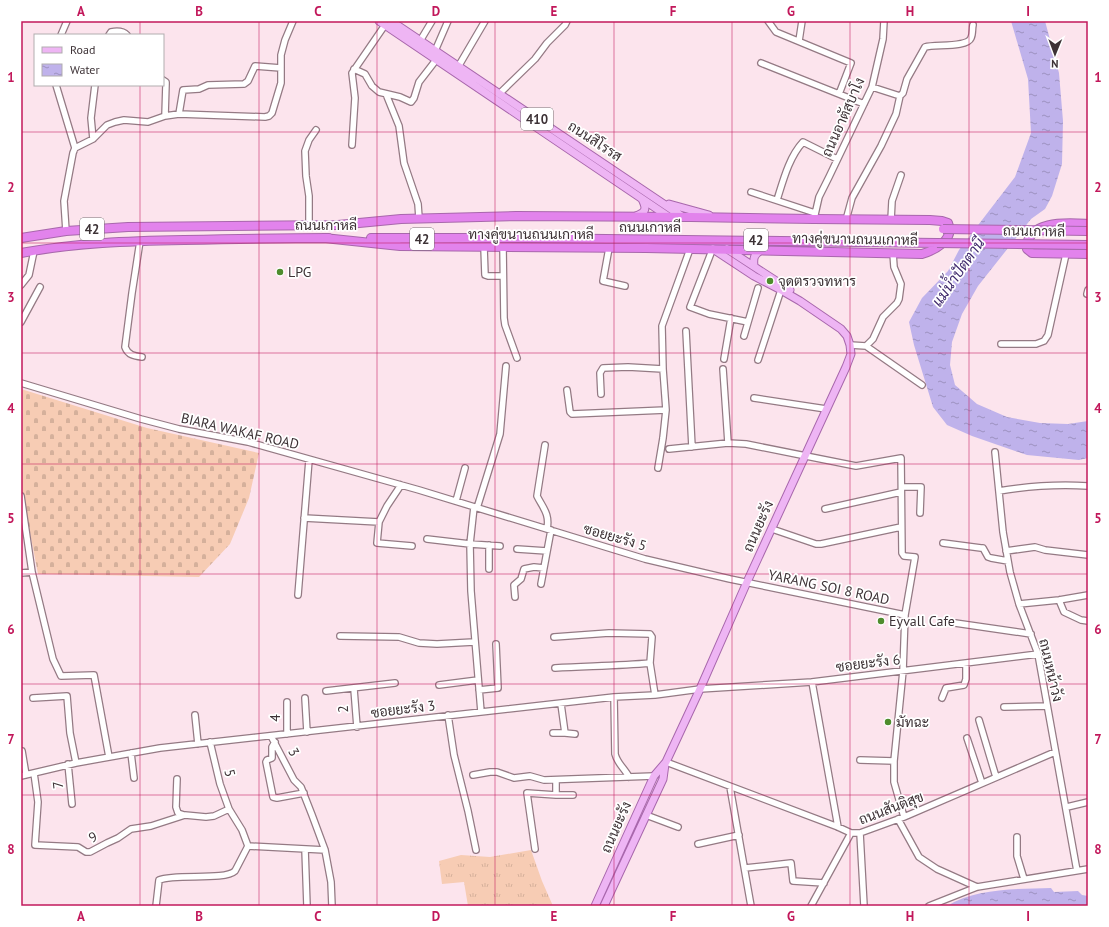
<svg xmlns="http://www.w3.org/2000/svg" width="1109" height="927" font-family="'PT Sans',Sarabun,sans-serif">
	<defs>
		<pattern id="grass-tufts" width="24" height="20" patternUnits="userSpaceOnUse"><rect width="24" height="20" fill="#f7ccb4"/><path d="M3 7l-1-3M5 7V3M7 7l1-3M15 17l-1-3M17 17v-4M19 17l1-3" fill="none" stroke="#d5b09b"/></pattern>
		<pattern id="cemetery-stones" width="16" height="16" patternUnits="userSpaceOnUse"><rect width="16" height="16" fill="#f7ccb4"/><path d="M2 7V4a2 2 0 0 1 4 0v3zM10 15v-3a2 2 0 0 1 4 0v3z" fill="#d5b09b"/></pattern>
		<pattern id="water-ripples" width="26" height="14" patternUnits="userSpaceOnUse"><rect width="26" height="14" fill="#bfb2eb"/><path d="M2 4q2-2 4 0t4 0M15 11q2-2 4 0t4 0" fill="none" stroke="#9c91bf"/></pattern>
	</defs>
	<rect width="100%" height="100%" fill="#fce4ed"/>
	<path fill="url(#grass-tufts)" d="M531 850 542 881 553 906H468L464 882 442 884 439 861 461 855 490 857Z"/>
	<path fill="url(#cemetery-stones)" d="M21 389 147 428 259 453 249 498 230 544 199 577 38 574 21 486Z"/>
	<path fill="url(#water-ripples)" d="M1011 21H1045L1059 73 1063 121 1062 164 1052 196 1045 209 1031 219 978 286 962 314 952 342 950 365 955 385 977 404 1007 417 1040 423 1068 424 1088 421V458L1079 460 1027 455 972 436 947 425 933 407 914 345 909 322 922 298 948 271 959 250 1015 177 1031 133 1028 79Z
		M1051 888 1054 892 1078 891 1082 895 1088 896V906H947C976 888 1018 889 1051 888Z"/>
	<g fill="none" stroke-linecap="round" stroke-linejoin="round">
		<g stroke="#947a84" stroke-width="8">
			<path id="minor" d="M768 21 776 32 851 63 839 94
				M61 35 67 21
				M109 35 111 32C116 31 123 31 127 35
				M420 41 432 21
				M799 41 802 21
				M435 51 448 21
				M761 63 864 104
				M458 67 485 21
				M354 69 365 74 372 86 379 92 400 97 411 102 414 98 419 82 436 60
				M163 80 166 82V84L165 116
				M56 85 75 148
				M872 87 900 96 903 93 907 79 925 47C935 44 967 48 971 38 973 34 972 29 973 25
				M386 94 399 126 404 163 418 204 419 218
				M499 94 535 59 547 43 565 25 567 21
				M179 114 183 90 199 89 208 85 244 84 248 81 255 66 281 68
				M93 139 91 118 95 85
				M352 145 355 98 352 73 385 25
				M751 192 815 213
				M777 200C783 181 789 157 803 142L837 159
				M814 219 819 197 829 177 872 87 883 39 884 21
				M846 220 852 198 881 146 896 114 900 96
				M891 220 892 201 901 175
				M309 224V196L306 176 305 151 309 140 316 130
				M66 231 64 201 73 153 75 148 93 139 107 125 115 122 124 120 148 122 165 116 179 114 265 117 269 116 272 113 281 83V55L285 40 293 21
				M140 241 132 293 125 347C128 355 134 356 142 357
				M484 247 485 275 488 276H503
				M503 247 504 318 505 325 517 358
				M609 248 603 281 625 286
				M711 253 690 307 709 314 748 322
				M21 285 29 275 34 251
				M1087 294 1088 290
				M21 322 40 287
				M686 331 692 447
				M744 336 758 288
				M1001 344H1036L1044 341 1048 335 1066 254
				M850 345 866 346 922 385
				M866 346 873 339 883 317 897 303 899 299 901 284 894 267 893 253
				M724 359 731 318
				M758 360 781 290
				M723 369 728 443
				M21 383 141 419 179 429 248 442 419 490 645 559 730 579 905 615
				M567 390 570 412 572 414 666 410
				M601 394 600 373 603 368 628 367 663 369
				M754 398 826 409
				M545 445 537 496C543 508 550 514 547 529
				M669 449 728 443 746 444 856 466 901 458 902 553 904 556 915 557 905 615 903 671 894 761V782L904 817
				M995 452 1003 532 1010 572 1019 604 1038 654 1077 871
				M658 468 663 438 666 410 663 369 662 326 690 249
				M401 485 387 506 379 522 377 543 412 546
				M902 487H921L920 513
				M999 491C1029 486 1057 484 1088 486
				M21 496 32 572 53 659 61 676 94 675 109 757
				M456 501 465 468
				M474 507 470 544 471 591 481 712
				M477 508 500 434 506 366
				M825 509 901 492
				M304 518 379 522
				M772 529 816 544H821L901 527
				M427 539 470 544 500 546
				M943 543 981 548H983L988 557 991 558 1008 561
				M489 545V569
				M517 549 547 551
				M1006 551 1035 547 1045 550 1088 555
				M21 573 32 572
				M541 584 551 530
				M298 595 309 460
				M515 597 514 585 521 579 524 569 534 567 544 568
				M1059 600 1064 612 1081 620 1088 621
				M1019 604 1059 600 1088 595
				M955 623 1031 634
				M340 636 399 637 419 643 437 644 474 642
				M554 637 609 633 650 634 652 637 650 663 655 695
				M555 668C587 666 618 666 650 663
				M812 682 838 827
				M439 685 478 680
				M354 689 357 727
				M479 690 498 688 496 644
				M326 691 395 683
				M614 697 615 754C617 763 625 769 629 777
				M33 698 67 696 70 733 76 763
				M305 698 307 732
				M942 698 946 688 964 685 966 679V663
				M287 702V734
				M1004 707 1047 706
				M195 715 198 744
				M448 715 454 755 468 811 476 850
				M979 720 996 777
				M553 733H565L561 704
				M565 733 575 734
				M271 736 294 780 301 787 312 815 325 850 331 882 332 906
				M967 738 982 783
				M210 742 220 784 229 809 242 830 248 846
				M275 742 272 747V758L267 760 266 762 273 797 277 798 304 793
				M22 751 26 775
				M131 753 134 778
				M860 760 894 761
				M666 762 838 827 851 833H860L904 817 1055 752
				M68 764 72 804
				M34 773 38 802 35 845 78 847 86 852H90L107 843 118 838 131 829 151 826 185 815 206 817 214 816 229 809
				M473 775 490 772H497L514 778 530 776 544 780 654 776
				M21 776 76 763 160 748 614 697 655 695 700 689 812 682 1038 654
				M177 779 176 807 178 813 184 815
				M556 780V795
				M730 787 751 906
				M1067 807 1088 802
				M646 815 678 827
				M898 819 919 857 937 869 977 887
				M860 833 864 906
				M1017 837V856L1024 879
				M698 844 739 835
				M248 846 325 850
				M305 849 307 906
				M535 849 527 793 556 795H573
				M745 868 791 863 793 881 824 883
				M156 906 159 880C176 873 224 881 235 871L248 846
				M811 906 851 833
				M929 906 977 887 1088 869"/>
		</g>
		<g stroke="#a867ac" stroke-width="9">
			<path id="major" d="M379 21 669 217
				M391 21 683 217
				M669 204 709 215
				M636 216C646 212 647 209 642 199
				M727 249 790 290
				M754 266C753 258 754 255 761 250
				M595 906 654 776 666 762 700 689 747 582 846 367 851 354 850 345 847 336 841 329 800 301 781 290 754 276 713 249
				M604 906 663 779 665 764"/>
		</g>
		<g stroke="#a867ac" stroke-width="10">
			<path id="highway" d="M1088 224C1069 223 1026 219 1027 249L1032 253 1088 254
				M21 238 66 231 128 227 338 225 401 219 516 216 691 217 814 219 930 220 942 221 948 223C955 240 935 250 922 254L646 248 400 246 324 238
				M371 238H527L937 243
				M21 253C75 243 129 241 184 240 232 239 281 238 329 238"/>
		</g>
		<use href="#minor" stroke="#fff" stroke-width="5.5"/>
		<use href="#major" stroke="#eeb5f4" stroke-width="7"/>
		<use href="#highway" stroke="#e283ec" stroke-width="8"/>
		<g stroke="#a867ac" stroke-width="10" stroke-linecap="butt">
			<path id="highway-bridge" d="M943 229 1088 231
				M937 243 1088 245"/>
		</g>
		<use href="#highway-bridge" stroke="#e283ec" stroke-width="8"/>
	</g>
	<path fill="none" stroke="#c2185b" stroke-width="1" stroke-opacity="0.55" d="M140 21V35M259 21V906M377 21V906M495 21V906M614 21V906M732 21V906M850 21V906M969 21V906M140 85V906M21 132H1088M21 243H1088M21 353H1088M21 464H1088M21 574H1088M21 684H1088M21 795H1088"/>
	<g fill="#4e8c2d" stroke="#fff" stroke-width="1.5">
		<circle cx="280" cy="272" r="4"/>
		<circle cx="770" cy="281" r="4"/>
		<circle cx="881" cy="621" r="4"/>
		<circle cx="888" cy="722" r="4"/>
	</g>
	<g text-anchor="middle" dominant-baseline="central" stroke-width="3.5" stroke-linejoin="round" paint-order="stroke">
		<g fill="#fff" stroke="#777072" stroke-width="1">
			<rect x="521" y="108" width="32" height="22" rx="3"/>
			<rect x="80" y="218" width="24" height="22" rx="3"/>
			<rect x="410" y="228" width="24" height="22" rx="3"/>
			<rect x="744" y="229" width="24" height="22" rx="3"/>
		</g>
		<g font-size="13" font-weight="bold" fill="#3d3236">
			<text x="537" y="119">410</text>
			<text x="92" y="229">42</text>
			<text x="422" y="239">42</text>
			<text x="756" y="240">42</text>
		</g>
		<g font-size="14" fill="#3d3236" stroke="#fff">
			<text transform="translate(843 117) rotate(-66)">ถนนอาตัสบาโง</text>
			<text transform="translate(595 141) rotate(33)">ถนนสิโรรส</text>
			<text x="326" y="225">ถนนเกาหลี</text>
			<text x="650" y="227">ถนนเกาหลี</text>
			<text transform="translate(1034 231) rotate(1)">ถนนเกาหลี</text>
			<text x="531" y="234">ทางคู่ขนานถนนเกาหลี</text>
			<text transform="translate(855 239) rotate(1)">ทางคู่ขนานถนนเกาหลี</text>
			<text transform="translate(240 431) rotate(13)">BIARA WAKAF ROAD</text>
			<text transform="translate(758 526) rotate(-66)">ถนนยะรัง</text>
			<text transform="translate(615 537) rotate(16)">ซอยยะรัง 5</text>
			<text transform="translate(829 587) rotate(12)">YARANG SOI 8 ROAD</text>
			<text transform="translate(868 663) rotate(-7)">ซอยยะรัง 6</text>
			<text transform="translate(1051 670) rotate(77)">ถนนหน้าวัง</text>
			<text transform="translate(343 709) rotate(-94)">2</text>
			<text transform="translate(403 709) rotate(-7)">ซอยยะรัง 3</text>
			<text transform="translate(275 718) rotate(-90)">4</text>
			<text transform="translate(294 752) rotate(63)">3</text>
			<text transform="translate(230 773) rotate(76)">5</text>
			<text transform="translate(58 785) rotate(-96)">7</text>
			<text transform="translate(891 808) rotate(-21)">ถนนสันติสุข</text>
			<text transform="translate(616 827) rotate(-66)">ถนนยะรัง</text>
			<text transform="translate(93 837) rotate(-27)">9</text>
		</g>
		<g font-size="14" fill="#3d3236" stroke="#fff" text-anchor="start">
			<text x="288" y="272">LPG</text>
			<text x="778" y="281">จุดตรวจทหาร</text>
			<text x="889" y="621">Eyvall Cafe</text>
			<text x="896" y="722">มัทฉะ</text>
		</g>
		<g font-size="15" font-style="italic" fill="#402a6d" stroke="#fff">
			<text transform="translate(958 272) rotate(-55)">แม่น้ำปัตตานี</text>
		</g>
	</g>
	<rect width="1109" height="927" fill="none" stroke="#ffffff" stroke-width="44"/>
	<rect x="34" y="34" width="130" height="52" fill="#ffffff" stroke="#b1adaf"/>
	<rect x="42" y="47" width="20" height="6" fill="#eeb5f4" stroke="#b1adaf"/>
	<text x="70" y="54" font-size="12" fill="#3d3236">Road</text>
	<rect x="42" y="64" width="20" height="12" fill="url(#water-ripples)" stroke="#b1adaf"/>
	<text x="70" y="74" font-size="12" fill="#3d3236">Water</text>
	<g transform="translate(1055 54) rotate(181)" stroke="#ffffff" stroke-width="3" paint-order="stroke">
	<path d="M0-3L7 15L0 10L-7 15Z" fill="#3d3236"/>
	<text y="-6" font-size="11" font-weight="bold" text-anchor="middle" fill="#3d3236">N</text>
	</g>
	<rect x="22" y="22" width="1065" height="883" fill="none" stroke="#c2185b" stroke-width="1.5"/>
	<g font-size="13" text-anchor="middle" font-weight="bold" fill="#c2185b">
		<text x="81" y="16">A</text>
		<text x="199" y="16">B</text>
		<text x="318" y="16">C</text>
		<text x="436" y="16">D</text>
		<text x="554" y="16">E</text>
		<text x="673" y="16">F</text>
		<text x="791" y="16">G</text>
		<text x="910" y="16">H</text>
		<text x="1028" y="16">I</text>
		<text x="11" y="82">1</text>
		<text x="1098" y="82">1</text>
		<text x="11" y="192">2</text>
		<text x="1098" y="192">2</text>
		<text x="11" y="302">3</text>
		<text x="1098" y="302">3</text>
		<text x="11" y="413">4</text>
		<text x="1098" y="413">4</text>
		<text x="11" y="523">5</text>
		<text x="1098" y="523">5</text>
		<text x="11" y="634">6</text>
		<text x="1098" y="634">6</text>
		<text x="11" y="744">7</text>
		<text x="1098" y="744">7</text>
		<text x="11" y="854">8</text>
		<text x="1098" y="854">8</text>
		<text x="81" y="921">A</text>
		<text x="199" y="921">B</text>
		<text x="318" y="921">C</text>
		<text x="436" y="921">D</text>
		<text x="554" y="921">E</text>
		<text x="673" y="921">F</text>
		<text x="791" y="921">G</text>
		<text x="910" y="921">H</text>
		<text x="1028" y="921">I</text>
	</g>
</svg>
